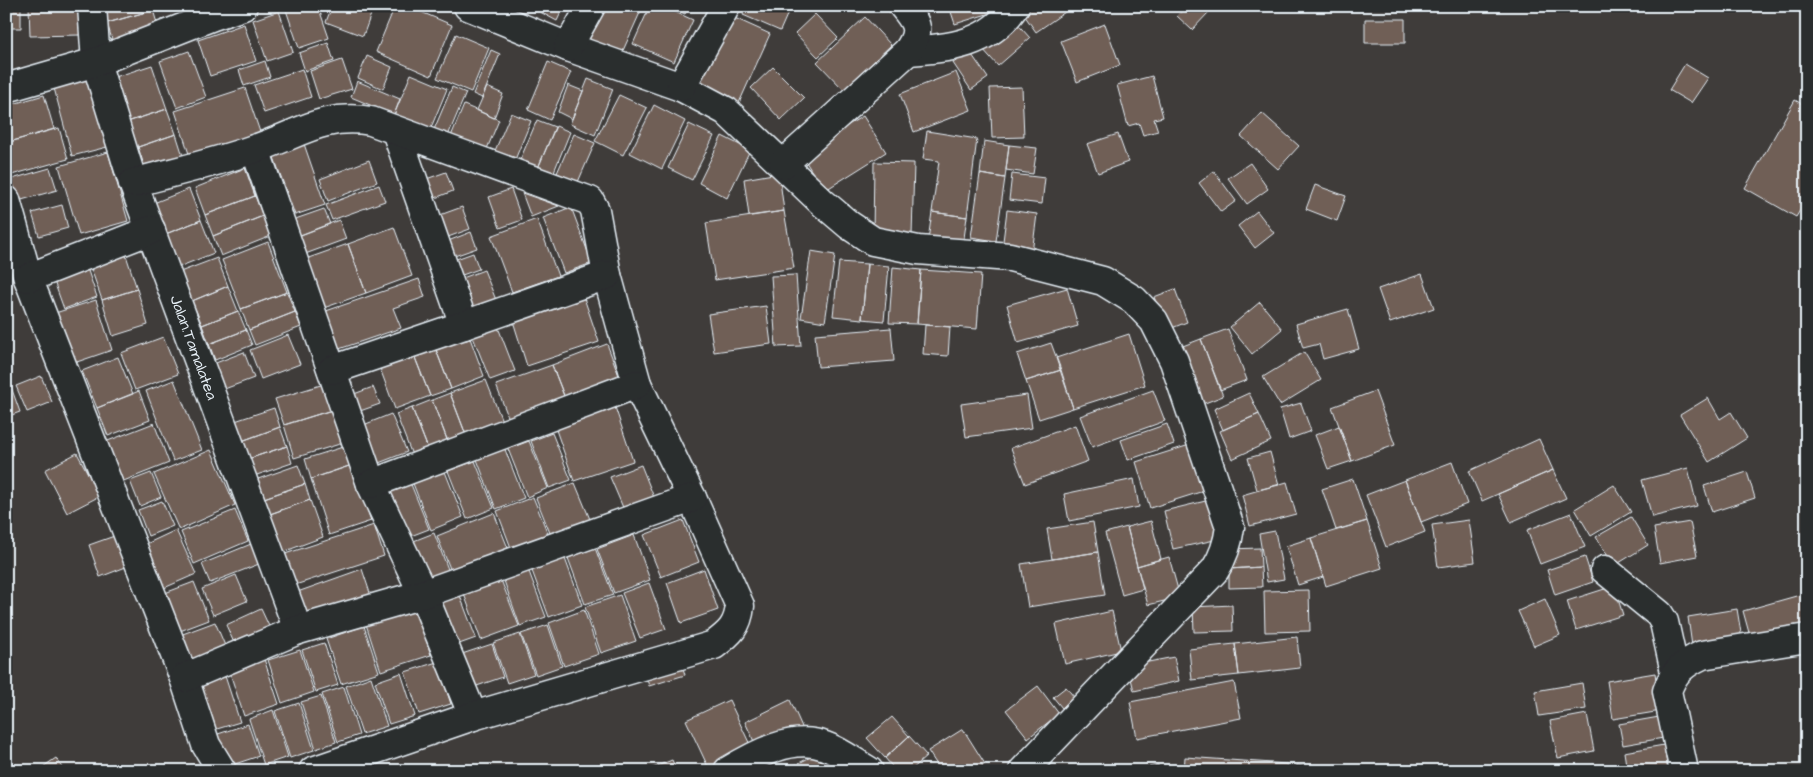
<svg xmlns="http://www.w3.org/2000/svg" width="1813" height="777" font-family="'Architects Daughter',sans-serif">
	<rect width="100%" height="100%" fill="#3f3c3a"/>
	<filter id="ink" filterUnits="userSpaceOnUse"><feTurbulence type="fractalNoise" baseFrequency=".02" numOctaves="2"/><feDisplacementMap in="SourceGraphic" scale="10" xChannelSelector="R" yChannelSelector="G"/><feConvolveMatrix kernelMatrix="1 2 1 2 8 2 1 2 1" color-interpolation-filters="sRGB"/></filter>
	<g filter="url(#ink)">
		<path fill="#6f5e57" stroke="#e8f1f8" d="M6 6H21V28H6Z
			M29 6H79L80 35 30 36Z
			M102 6H152L153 10 107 23Z
			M318 6 329 38 299 48 285 7Z
			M332 6H374L363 36 326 22Z
			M395 6H407L452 25 431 76 376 52Z
			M529 6H564L557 21Z
			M599 6H643L621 55 585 38Z
			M650 6H662L693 20 674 62 633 44Z
			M669 6H689L685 14Z
			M747 6H791L780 31 743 15Z
			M949 6H999L1000 10 955 24Z
			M1025 6H1066L1068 10 1036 32 1020 9Z
			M1186 6H1202L1209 12 1192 30 1177 16Z
			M153 10 160 33 114 46 107 23Z
			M279 11 293 52 267 61 253 20Z
			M815 14 838 38 818 57 795 33Z
			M728 15 770 34 739 103 698 84Z
			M865 17 891 45 844 90 817 62Z
			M1365 19H1405V43H1365Z
			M1014 20 1030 38 998 66 982 48Z
			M244 24 256 61 210 76 198 40Z
			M1105 24 1120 65 1077 82 1061 41Z
			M456 34 489 48 471 92 437 78Z
			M328 43 334 61 305 71 299 53Z
			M491 50 500 54 482 98 473 94Z
			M189 51 206 97 177 108 160 61Z
			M970 52 988 78 971 90 953 63Z
			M367 56 392 67 383 89 358 78Z
			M342 60 352 89 319 99 310 71Z
			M265 61 270 77 244 86 239 70Z
			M548 62 571 72 550 120 528 110Z
			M1685 64 1708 78 1691 103 1669 90Z
			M152 65 167 109 124 123 109 79Z
			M773 67 804 98 781 120 751 88Z
			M302 69 311 97 264 113 254 85Z
			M956 72 971 110 914 132 900 94Z
			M411 74 447 89 430 130 394 115Z
			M1152 76 1163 117 1154 119 1158 131 1143 135 1139 123 1128 126 1117 85Z
			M93 77 111 146 72 156 54 88Z
			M588 79 613 89 595 135 570 124Z
			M357 81 400 99 394 115 351 97Z
			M568 85 583 91 572 119 558 112Z
			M452 87 466 93 447 138 433 132Z
			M487 87 503 94 494 118 477 110Z
			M1022 87 1024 137 992 138 990 88Z
			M245 88 261 135 190 157 175 111Z
			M44 95 54 129 6 143V106Z
			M619 95 647 108 623 155 595 141Z
			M1795 100 1807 107V199L1796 217 1745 188Z
			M464 105 499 120 484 156 449 141Z
			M654 105 685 121 662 169 630 153Z
			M167 109 176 134 132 149 124 123Z
			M511 113 531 121 514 162 494 153Z
			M1262 113 1299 146 1278 169 1241 136Z
			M863 116 886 152 824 191 801 154Z
			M537 120 555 127 538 168 520 160Z
			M689 124 714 136 692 180 668 168Z
			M556 126 570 132 553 174 538 168Z
			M59 128 68 159 8 176 6 168V143Z
			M927 131 977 139 967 217 932 212 939 161 923 159Z
			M176 134 184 159 146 171 138 147Z
			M574 134 595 143 578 182 557 173Z
			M1118 134 1128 162 1098 173 1087 144Z
			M722 136 750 150 727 198 699 183Z
			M303 141 325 205 295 215 272 152Z
			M984 141 1009 145 1005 178 980 174Z
			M1009 145 1037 148 1033 174 1006 170Z
			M108 152 128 221 79 235 59 166Z
			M369 160 377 182 328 201 320 179Z
			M874 162 914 163 912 236 873 235Z
			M1250 163 1268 189 1247 204 1228 178Z
			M50 168 57 190 18 201 12 179Z
			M245 168 255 196 205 215 195 188Z
			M1214 171 1236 201 1221 212 1199 183Z
			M446 172 453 191 425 202 418 182Z
			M779 173 784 211 749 216 744 179Z
			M980 174 1005 178 996 241 971 237Z
			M1012 174 1045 178 1042 204 1009 200Z
			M379 185 385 201 332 220 326 205Z
			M1315 185 1346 196 1337 221 1306 209Z
			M189 189 201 220 163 235 151 204Z
			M511 189 522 220 500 228 489 197Z
			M522 193 559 206 531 217Z
			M255 196 263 216 213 236 205 215Z
			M62 205 68 228 39 236 32 213Z
			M462 207 470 229 437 241 429 219Z
			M571 207 592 263 564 273 543 218Z
			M324 209 330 224 290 239 284 223Z
			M1007 210 1037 214 1032 253 1002 249Z
			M784 211 794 268 715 280 706 223Z
			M1257 211 1274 233 1255 248 1238 226Z
			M932 212 967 217 963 245 928 240Z
			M263 216 271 236 221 256 213 236Z
			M537 219 558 276 512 292 491 236Z
			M201 220 214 253 176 268 163 235Z
			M339 220 346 239 297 257 290 239Z
			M394 227 412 276 366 293 348 244Z
			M471 232 477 248 443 260 438 245Z
			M268 242 287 292 241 309 222 260Z
			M348 244 366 293 318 310 300 261Z
			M124 249 137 289 102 300 88 260Z
			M811 251 835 255 825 322 801 318Z
			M473 253 479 269 451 279 445 263Z
			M217 258 228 286 192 301 180 272Z
			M85 262 97 297 64 309 51 273Z
			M839 262 867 264 862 319 833 316Z
			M867 264 889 266 884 321 862 319Z
			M893 267 921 270 917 324 889 323Z
			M484 270 496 300 463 312 452 282Z
			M921 270 981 274 977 329 917 324Z
			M1422 274 1434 308 1390 323 1378 289Z
			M796 275 801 346 776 347 771 276Z
			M419 279 425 297 393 308 401 328 339 349 326 311Z
			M228 286 238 311 202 325 192 301Z
			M1067 288 1078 326 1018 343 1007 305Z
			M137 289 148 325 113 336 102 300Z
			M1175 289 1187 322 1167 330 1154 297Z
			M287 292 295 312 249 330 241 309Z
			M584 298 599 342 527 366 513 321Z
			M96 300 112 350 68 365 52 314Z
			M1260 302 1282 329 1252 354 1230 327Z
			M766 306 771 344 714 352 708 314Z
			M1348 309 1359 349 1323 359 1319 344 1303 348 1296 324Z
			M238 311 246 330 209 344 202 325Z
			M295 312 301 327 255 345 249 330Z
			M496 322 515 371 490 380 471 332Z
			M925 325 950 327 948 356 923 354Z
			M891 328 894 361 818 367 815 334Z
			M1228 329 1247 380 1220 390 1201 339Z
			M246 330 252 345 215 360 209 344Z
			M467 330 484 376 451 389 433 342Z
			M1129 334 1145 385 1073 408 1056 358Z
			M288 335 300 364 261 379 250 350Z
			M163 337 178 374 135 390 121 353Z
			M1201 339 1223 396 1197 406 1175 349Z
			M433 342 451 389 430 396 412 350Z
			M1051 343 1061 370 1026 381 1017 354Z
			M607 344 623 386 568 406 552 365Z
			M412 350 430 396 395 409 378 363Z
			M244 352 254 378 219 391 208 366Z
			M1304 352 1321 380 1280 405 1263 377Z
			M118 357 133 394 97 408 82 371Z
			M552 365 568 406 512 427 496 385Z
			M1061 370 1073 408 1039 419 1026 381Z
			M6 376H7L20 412 6 417Z
			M41 376 52 402 27 412 16 386Z
			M174 380 202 450 173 461 146 391Z
			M486 380 502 421 466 435 450 393Z
			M324 384 332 410 284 425 275 399Z
			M373 387 380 404 360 411 354 394Z
			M1153 390 1165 421 1092 447 1080 416Z
			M139 391 150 420 108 436 97 408Z
			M1375 391 1395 445 1352 461 1332 407Z
			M450 393 466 435 448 442 432 400Z
			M1249 393 1259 414 1223 430 1214 409Z
			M1027 395 1032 428 966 437 961 404Z
			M1708 398 1720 419 1731 412 1747 438 1709 462 1680 415Z
			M432 400 448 442 428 449 412 408Z
			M1301 403 1311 431 1289 439 1280 409Z
			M615 407 633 461 574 481 555 427Z
			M274 408 280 427 239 442 232 422Z
			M412 408 428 449 412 455 396 414Z
			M332 410 343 443 294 458 284 425Z
			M391 414 407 452 371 466 356 428Z
			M1259 414 1271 441 1232 459 1220 431Z
			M154 423 169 463 116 484 100 444Z
			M1167 424 1174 444 1128 460 1121 440Z
			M1075 425 1088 461 1025 484 1011 448Z
			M1339 426 1352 461 1328 469 1315 435Z
			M280 427 287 446 245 460 239 442Z
			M552 433 571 480 549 488 531 441Z
			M1539 439 1553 470 1482 501 1469 471Z
			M529 441 548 488 527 497 508 449Z
			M1199 442 1213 488 1150 508 1136 462Z
			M287 446 292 463 251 477 245 460Z
			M346 446 352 465 311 479 305 459Z
			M504 447 524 498 496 509 476 457Z
			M211 450 235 505 179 530 154 474Z
			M1270 452 1279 485 1257 490 1248 458Z
			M77 453 100 496 67 513 45 470Z
			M475 461 494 508 467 519 448 471Z
			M1452 462 1467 504 1421 522 1405 480Z
			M298 465 305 484 264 498 258 479Z
			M352 465 371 521 329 535 311 479Z
			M641 465 657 505 627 517 610 477Z
			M1688 468 1697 506 1652 517 1642 480Z
			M444 469 463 517 431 530 412 481Z
			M1553 470 1566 498 1511 522 1498 494Z
			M1747 472 1755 498 1712 512 1704 486Z
			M151 473 161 497 140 506 130 481Z
			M1134 479 1139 507 1069 521 1064 494Z
			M1353 479 1367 521 1336 530 1322 489Z
			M1405 480 1425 532 1386 547 1366 495Z
			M410 482 429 529 403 539 385 492Z
			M1287 482 1296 514 1250 526 1242 495Z
			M575 483 592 524 552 538 536 498Z
			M305 484 310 500 270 514 264 498Z
			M1614 485 1631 512 1591 536 1575 509Z
			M533 497 550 539 513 553 497 511Z
			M1214 499 1224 538 1173 549 1164 511Z
			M310 500 323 537 283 552 270 514Z
			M162 501 173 526 148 536 138 510Z
			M235 510 248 541 194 564 181 532Z
			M494 513 510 553 453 576 437 536Z
			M1571 513 1585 547 1540 564 1527 530Z
			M1631 517 1648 545 1614 566 1596 537Z
			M683 520 699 562 661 577 644 535Z
			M1469 520 1475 562 1438 567 1432 525Z
			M1151 521 1161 559 1137 566 1127 527Z
			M1367 521 1382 568 1326 586 1311 538Z
			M1093 522 1098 552 1052 559 1047 529Z
			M1690 522 1697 556 1660 563 1654 528Z
			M374 525 384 556 295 585 285 554Z
			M1127 527 1143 589 1122 595 1105 533Z
			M176 530 196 574 164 588 144 545Z
			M1275 531 1284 579 1267 582 1259 534Z
			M434 533 451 577 424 588 406 544Z
			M120 534 131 565 100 577 89 545Z
			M634 535 650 580 614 593 597 549Z
			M1311 538 1323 577 1298 585 1286 546Z
			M251 544 259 564 210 583 202 564Z
			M595 548 613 595 585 604 568 558Z
			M1260 548 1261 567 1229 569 1228 549Z
			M1098 552 1105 595 1028 607 1021 564Z
			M564 556 582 605 549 617 531 568Z
			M1169 557 1180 597 1148 605 1137 566Z
			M1585 557 1593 582 1555 595 1547 570Z
			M1261 567 1262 587 1229 588V569Z
			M362 569 372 599 301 625 289 595Z
			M528 569 546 617 520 626 503 578Z
			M704 569 718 610 681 623 667 583Z
			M236 575 247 601 213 615 202 589Z
			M501 580 519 626 481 640 464 594Z
			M194 582 209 620 172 634 157 596Z
			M649 583 666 629 640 638 622 593Z
			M1614 586 1623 615 1576 630 1567 601Z
			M1309 590 1310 631 1265 632 1264 591Z
			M459 593 476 638 448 648 431 604Z
			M1807 593V624L1751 640 1743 611Z
			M620 595 636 641 601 653 585 607Z
			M1545 599 1560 635 1534 646 1518 611Z
			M415 605 431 655 381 671 365 621Z
			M1232 605 1233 631 1194 632 1193 607Z
			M261 609 274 637 239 654 226 625Z
			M1737 609 1742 639 1692 646 1688 617Z
			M584 610 599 654 564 666 549 623Z
			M1112 611 1121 651 1065 664 1056 624Z
			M215 622 226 648 190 661 180 635Z
			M548 625 562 666 536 675 521 634Z
			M364 626 379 672 341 684 326 639Z
			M520 634 534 674 507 683 493 643Z
			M1297 637 1300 668 1239 675 1235 644Z
			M324 643 338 685 316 692 302 650Z
			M492 644 503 677 468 689 456 656Z
			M1235 644 1239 675 1192 680 1189 649Z
			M300 650 314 692 282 703 268 660Z
			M263 656 279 704 244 716 228 667Z
			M1174 657 1179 681 1134 691 1128 666Z
			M680 658 685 675 649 686 644 670Z
			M437 662 451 704 419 714 405 672Z
			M224 673 240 722 207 732 191 683Z
			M401 673 415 716 389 724 375 682Z
			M1655 673 1661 711 1613 719 1607 681Z
			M371 677 387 726 362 734 346 686Z
			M1234 682 1241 718 1137 738 1130 702Z
			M1582 683 1586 709 1539 716 1535 691Z
			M1038 686 1059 714 1028 738 1006 710Z
			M344 687 359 735 338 742 322 694Z
			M1066 687 1074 697 1062 708 1053 697Z
			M321 696 336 742 316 749 301 702Z
			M729 700 752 749 709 769 686 720Z
			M790 700 802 727 757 748 745 722Z
			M299 703 314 750 290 758 275 711Z
			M273 710 288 757 264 765 249 719Z
			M1587 714 1594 751 1558 758 1550 721Z
			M1665 716 1669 737 1623 745 1619 724Z
			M892 717 909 736 885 758 867 738Z
			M248 724 259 756 226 767 215 735Z
			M963 729 985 764 974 771H941L928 751Z
			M909 736 927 756 910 771H896L885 758Z
			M1664 745 1668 771H1627L1624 752Z
			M826 749 836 771H803L799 763Z
			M1185 757 1287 764V771H1184Z
			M56 758 64 771H37Z
			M672 760 677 771H651L650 769Z
			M797 764 801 771H782Z
			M1048 764 1054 771H1039Z
			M1158 765 1159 771 1134 770Z
			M1297 765 1320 769V771H1296Z"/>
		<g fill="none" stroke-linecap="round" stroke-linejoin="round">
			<g stroke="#e8f1f8" stroke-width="31">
				<g id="minor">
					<path id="s1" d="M92 6 96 62 133 183 298 630"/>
					<path d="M468 6 568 47 681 87 726 111 823 203 849 225 873 241 918 250 1010 257 1103 281 1134 300 1154 321 1174 361 1230 527C1228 543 1224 556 1215 570L1023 771"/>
					<path d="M568 47 591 6"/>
					<path d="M908 51C950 48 989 45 1015 6"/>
					<path d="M681 87 726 6"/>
					<path d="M6 88 96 62 213 16 243 6"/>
					<path d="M396 131 464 325"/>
					<path d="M255 149 371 484 423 594 473 716"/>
					<path d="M783 164 908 51C921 31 918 24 903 6"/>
					<path d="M133 183C173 172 215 163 254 149 298 135 322 113 371 121L590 201 595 210 607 275 637 384 692 498 740 606C738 626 730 633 714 645L473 716 313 771"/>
					<path d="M6 200 28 278 184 678 206 745 222 771"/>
					<path d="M28 278 151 230"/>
					<path d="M332 370 464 325 607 275"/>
					<path d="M371 484 637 384"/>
					<path d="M1605 570 1659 614 1664 622 1675 672"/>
					<path d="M184 678 298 630 423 594 692 498"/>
					<path d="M728 771C756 754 793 734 825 746 840 751 855 763 869 771"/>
					<path d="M1684 771 1667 691C1674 671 1683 664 1702 655L1807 638"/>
				</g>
			</g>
			<use href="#minor" stroke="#2a2d2e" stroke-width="28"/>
		</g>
	</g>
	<g text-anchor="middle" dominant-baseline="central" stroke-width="4" stroke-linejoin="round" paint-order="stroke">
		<g font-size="16" fill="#e8f1f8" stroke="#2a2d2e">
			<text stroke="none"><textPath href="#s1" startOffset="358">Jalan.Tamalatea</textPath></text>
		</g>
	</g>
	<rect width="1813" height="777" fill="none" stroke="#2a2d2e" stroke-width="25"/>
	<rect x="12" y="12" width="1788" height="752" fill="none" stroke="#e8f1f8" stroke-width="2" filter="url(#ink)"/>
</svg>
